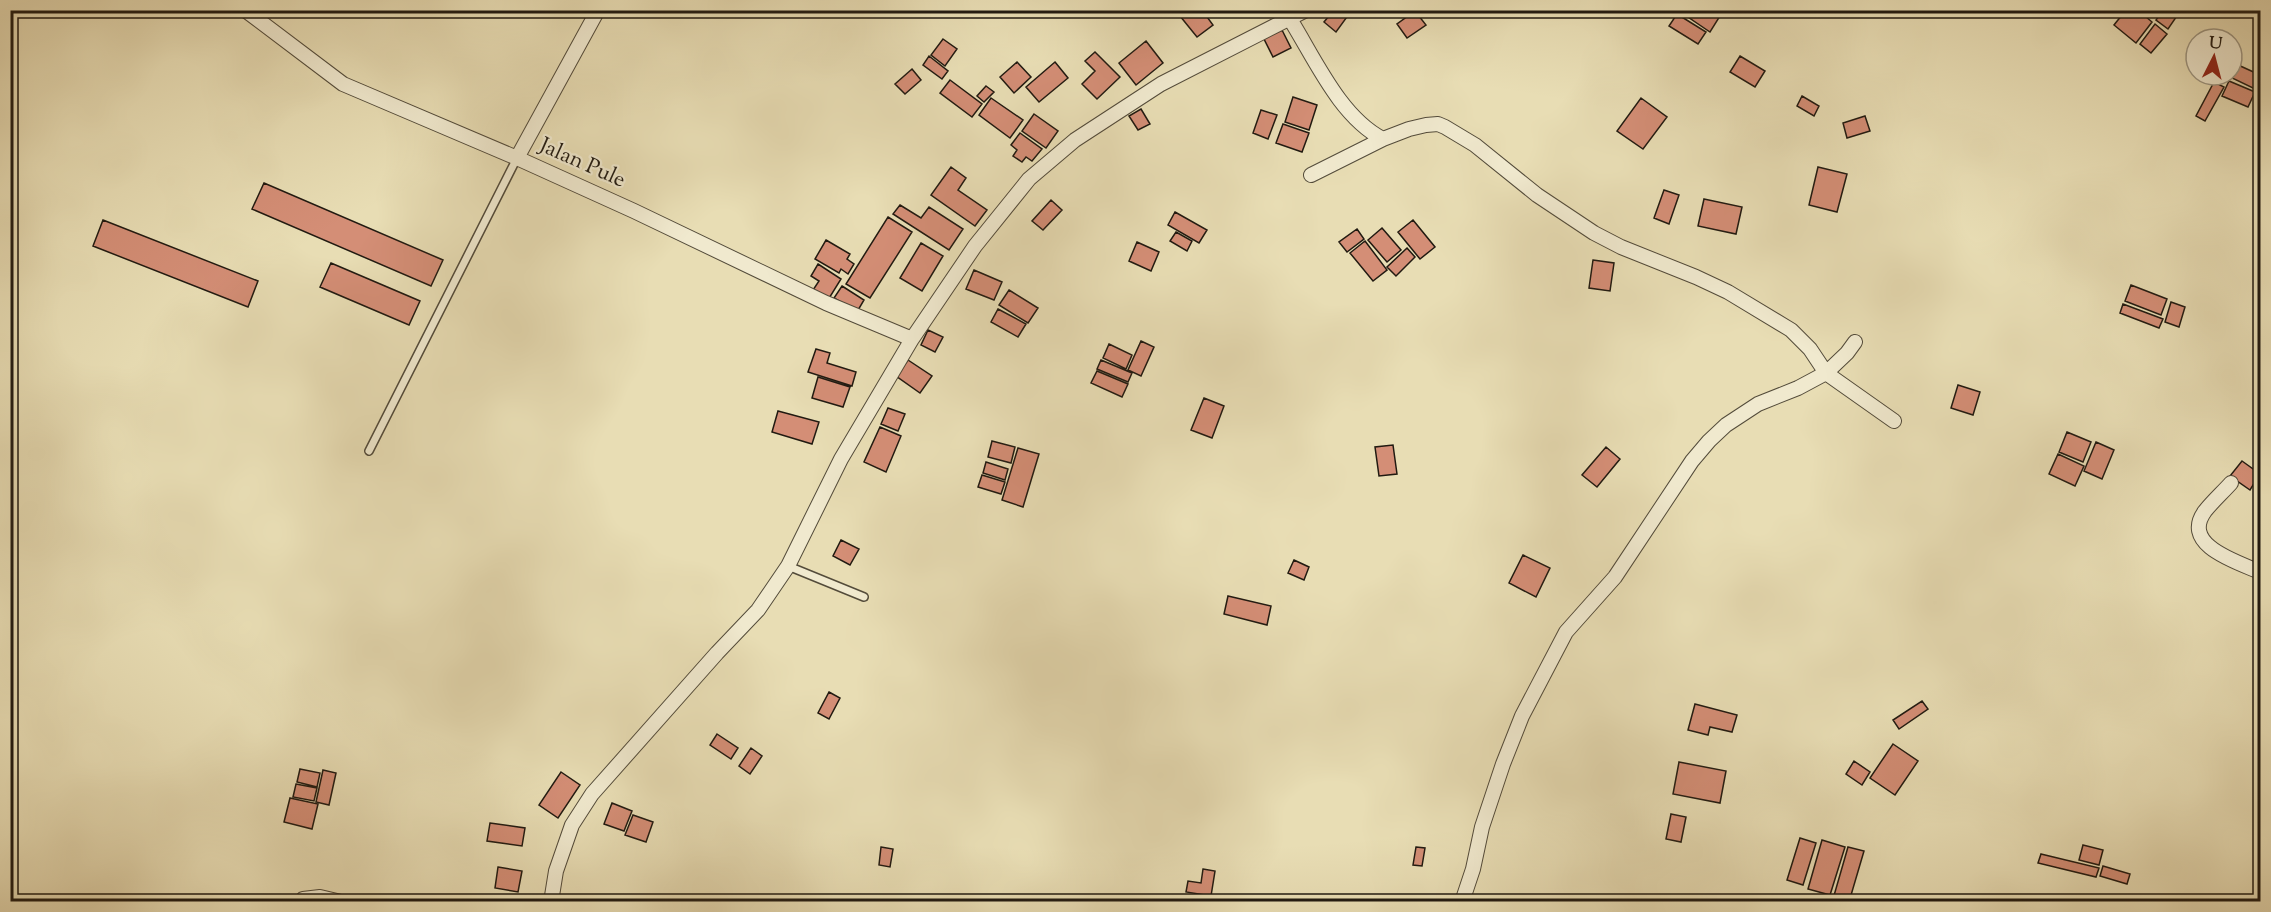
<svg xmlns="http://www.w3.org/2000/svg" width="2271" height="912" font-family="'Sorts Mill Goudy',serif">
	<rect width="100%" height="100%" fill="#e8ddb4"/>
	<filter id="stains"><feTurbulence type="fractalNoise" baseFrequency=".00333" numOctaves="4"/><feColorMatrix values="0 0 0 0 .2 0 0 0 0 .09 0 0 0 0 .02 0 0 0 .5 -.17"/></filter>
	<radialGradient id="worn" r=".72"><stop offset=".6" stop-color="#630" stop-opacity="0"/><stop offset="1" stop-color="#630" stop-opacity=".3"/></radialGradient>
	<path fill="#d48e76" stroke="#211a11" stroke-width="1.5" d="M1186 10H1202L1213 25 1197 37 1180 16Z
		M1334 10H1352L1336 32 1324 22Z
		M1688 10H1712L1720 16 1710 32 1685 15Z
		M2126 10H2138L2152 22 2136 43 2114 25Z
		M2163 10H2181L2168 29 2156 20Z
		M1415 11 1426 25 1407 38 1397 24Z
		M1677 14 1706 32 1698 44 1669 26Z
		M2155 24 2167 34 2151 53 2140 44Z
		M1282 30 1291 48 1273 57 1264 39Z
		M943 39 957 49 945 66 931 55Z
		M1146 41 1163 63 1136 85 1119 63Z
		M1095 52 1120 77 1097 99 1082 84 1095 71 1085 61Z
		M929 56 948 71 942 79 923 65Z
		M1740 56 1765 71 1755 87 1730 72Z
		M1017 62 1031 77 1014 93 1000 77Z
		M1055 62 1068 78 1039 102 1026 87Z
		M2236 64 2260 75 2255 89 2230 77Z
		M912 69 921 80 905 94 895 84Z
		M950 80 982 104 972 117 940 93Z
		M2229 81 2255 92 2248 107 2222 96Z
		M2214 82 2224 87 2205 121 2196 116Z
		M986 86 994 92 984 102 977 96Z
		M1802 96 1819 106 1814 116 1797 106Z
		M1293 97 1317 105 1309 130 1285 122Z
		M991 98 1023 120 1010 138 979 115Z
		M1641 98 1667 117 1643 149 1617 131Z
		M1141 109 1150 124 1138 130 1129 116Z
		M1261 110 1277 115 1268 139 1253 133Z
		M1034 114 1058 131 1046 148 1022 131Z
		M1865 116 1870 131 1847 138 1843 123Z
		M1283 124 1309 133 1302 152 1276 143Z
		M1020 133 1042 149 1032 161 1026 157 1022 162 1013 156 1017 150 1011 145Z
		M951 167 966 178 958 190 987 210 975 226 931 195Z
		M1818 167 1847 174 1837 212 1809 205Z
		M264 183 443 260 431 286 252 209Z
		M1664 190 1679 195 1669 224 1654 218Z
		M1704 199 1742 207 1736 234 1698 226Z
		M1051 200 1062 210 1043 230 1032 221Z
		M900 205 921 218 929 207 963 229 949 250 893 214Z
		M1175 212 1207 230 1199 243 1168 225Z
		M888 217 912 232 870 298 846 284Z
		M103 220 258 281 248 307 93 246Z
		M1413 220 1435 247 1420 259 1398 232Z
		M1382 228 1401 250 1387 262 1368 240Z
		M1357 229 1364 239 1347 252 1339 242Z
		M1176 232 1192 241 1187 251 1170 241Z
		M826 240 850 254 847 259 854 264 848 274 841 269 839 273 815 259Z
		M1365 241 1387 270 1373 281 1350 253Z
		M1137 242 1159 252 1151 271 1129 261Z
		M921 243 943 256 922 291 900 278Z
		M1407 248 1415 257 1396 276 1387 267Z
		M1593 260 1614 263 1610 291 1589 288Z
		M331 263 420 301 409 325 320 287Z
		M818 264 841 279 828 300 813 290 819 281 811 276Z
		M974 270 1002 282 994 300 966 289Z
		M2131 285 2167 299 2161 315 2125 301Z
		M842 286 864 300 857 312 834 298Z
		M1009 290 1038 308 1028 323 999 305Z
		M2171 302 2185 307 2179 327 2165 322Z
		M2123 304 2163 319 2159 328 2120 313Z
		M998 309 1026 324 1018 337 991 322Z
		M928 330 943 337 935 352 921 345Z
		M1141 341 1154 347 1141 376 1128 370Z
		M1109 344 1132 355 1126 369 1103 358Z
		M816 349 830 353 827 363 856 372 852 386 808 372Z
		M908 360 932 376 920 393 896 376Z
		M1101 360 1132 373 1128 382 1097 369Z
		M1097 371 1128 384 1122 397 1091 383Z
		M818 377 850 387 843 407 812 398Z
		M1958 385 1980 392 1973 415 1951 408Z
		M1204 398 1224 406 1212 438 1191 430Z
		M888 408 905 414 898 431 881 424Z
		M778 411 819 422 812 444 772 432Z
		M880 427 901 436 886 472 864 462Z
		M2067 432 2091 442 2083 462 2059 452Z
		M992 441 1015 447 1011 463 988 457Z
		M2096 442 2114 450 2102 479 2084 471Z
		M1393 445 1397 474 1379 476 1375 447Z
		M1606 447 1620 459 1597 487 1582 475Z
		M1018 448 1039 454 1023 507 1002 500Z
		M2058 454 2084 466 2075 486 2049 474Z
		M2242 461 2260 474 2250 490 2230 476Z
		M986 462 1008 469 1005 480 983 473Z
		M982 475 1005 482 1001 494 978 487Z
		M841 540 859 549 850 565 833 556Z
		M1523 555 1550 568 1536 597 1509 583Z
		M1294 560 1309 567 1304 580 1288 573Z
		M1228 596 1271 606 1267 625 1224 614Z
		M829 692 840 698 829 719 818 713Z
		M1922 701 1928 709 1899 729 1893 720Z
		M1695 704 1737 715 1732 732 1710 727 1708 735 1688 730Z
		M717 734 738 748 731 759 710 745Z
		M1893 744 1918 761 1895 795 1870 778Z
		M751 748 762 756 750 774 739 766Z
		M1854 761 1870 772 1862 785 1846 774Z
		M1679 762 1726 771 1720 803 1673 794Z
		M300 769 320 773 317 787 297 782Z
		M323 770 336 773 329 805 316 802Z
		M561 772 580 785 558 818 539 805Z
		M296 784 317 788 314 801 293 797Z
		M290 798 318 804 312 829 284 822Z
		M612 803 632 811 624 831 604 824Z
		M1671 814 1686 817 1681 842 1666 839Z
		M633 815 653 822 646 842 625 835Z
		M490 823 525 828 522 846 487 841Z
		M1800 838 1816 843 1803 885 1787 880Z
		M1822 840 1845 847 1830 895 1808 889Z
		M2083 845 2103 850 2099 865 2079 860Z
		M881 847 893 849 890 867 879 865Z
		M1416 847 1425 848 1422 866 1413 865Z
		M1848 847 1864 851 1849 902H1840L1833 899Z
		M2041 854 2099 868 2096 877 2038 863Z
		M2103 866 2130 874 2127 884 2100 876Z
		M498 867 522 871 518 892 495 888Z
		M1203 869 1215 871 1211 896 1186 892 1188 881 1201 883Z
		M1174 896 1200 902H1172Z"/>
	<g fill="none" stroke-linecap="round" stroke-linejoin="round">
		<g stroke="#534b3a" stroke-width="10">
			<path id="lane" d="M369 451 517 158
				M788 566 864 597"/>
		</g>
		<g stroke="#534b3a" stroke-width="16">
			<path id="street" d="M245 10 343 84 517 158 634 211 826 303 912 339
				M1290 19C1315 59 1340 117 1383 139L1409 129 1426 125 1438 124 1445 127 1475 145 1537 195 1594 233 1621 247 1696 277 1728 292 1791 330 1810 349 1826 373 1894 421
				M517 158 598 10
				M1311 175 1383 139
				M2231 483C2223 492 2213 501 2205 511 2180 545 2237 562 2260 572
				M301 902 303 899 320 897 341 902
				M551 902 556 871 572 825 592 794 717 653 758 610 788 566 841 459 912 339 975 246 1029 179 1075 140 1161 84 1306 10
				M1462 902 1473 869 1482 827 1503 764 1522 716 1566 632 1615 577 1692 461 1709 441 1726 425 1758 404 1798 388 1826 373 1847 353 1855 342"/>
		</g>
		<use href="#lane" stroke="#f0e9ce" stroke-width="7"/>
		<use href="#street" stroke="#f0e9ce" stroke-width="14"/>
	</g>
	<g text-anchor="middle" dominant-baseline="central" stroke-width="4.5" stroke-linejoin="round" paint-order="stroke">
		<g font-size="22" fill="#211a11" stroke="#f0e9ce">
			<text transform="translate(582 164) rotate(24)">Jalan Pule</text>
		</g>
	</g>
	<rect width="2271" height="912" fill="none" stroke="#e8ddb4" stroke-width="36"/>
	<rect x="12" y="12" width="2247" height="888" fill="none" stroke="#211a11" stroke-width="3"/>
	<rect x="18" y="18" width="2235" height="876" fill="none" stroke="#211a11" stroke-width="1.5"/>
	<g transform="translate(2214 57) rotate(6)"><circle r="28" fill="#f0e9ce" stroke="#9d9682" stroke-width="1.5"/>
	<path d="M0-4.5L10 22L0 15L-10 22Z" fill="#8f2418"/>
	<text y="-9" font-size="16" font-weight="bold" text-anchor="middle" fill="#211a11">U</text>
	</g>
	<rect width="100%" height="100%" filter="url(#stains)"/>
	<rect width="100%" height="100%" fill="url(#worn)"/>
</svg>
